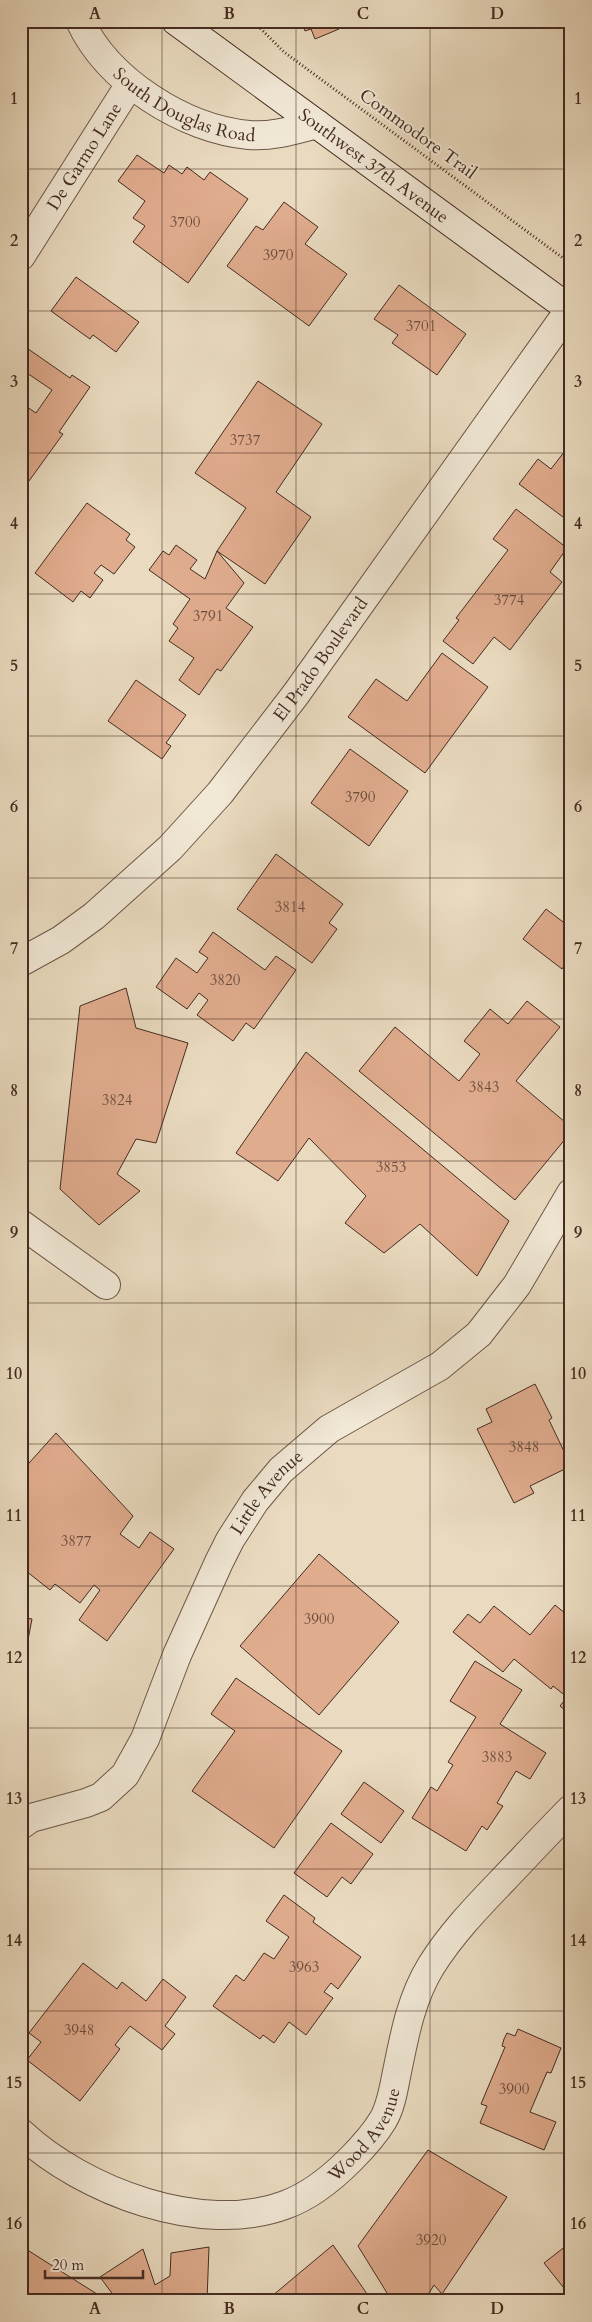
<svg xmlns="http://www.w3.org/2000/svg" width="592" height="2322" font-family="Cardo,serif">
	<rect width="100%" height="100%" fill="#eadbc0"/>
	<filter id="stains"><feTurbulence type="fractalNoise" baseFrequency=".004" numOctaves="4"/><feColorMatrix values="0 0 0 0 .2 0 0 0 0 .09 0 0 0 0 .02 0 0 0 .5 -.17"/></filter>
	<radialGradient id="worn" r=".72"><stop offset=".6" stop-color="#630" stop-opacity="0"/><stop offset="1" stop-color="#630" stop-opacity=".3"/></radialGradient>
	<path fill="#e0ac8e" stroke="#442b21" d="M301 21H336L339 29 315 39 311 29 305 31Z
		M137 155 164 173 169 165 182 174 187 167 204 180 210 172 248 199 188 283 133 242 145 226 133 218 145 201 118 181Z
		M284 202 318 227 305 244 347 274 309 326 227 266 256 226 263 230Z
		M76 277 139 322 116 352 93 335 90 339 51 311Z
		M399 285 466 334 437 375 392 343 398 335 374 319Z
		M21 344 70 378 72 375 90 387 59 432 63 434 21 492V403L36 413 52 390 21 369Z
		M258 381 322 424 276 492 311 517 265 584 217 551 246 508 195 473Z
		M571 443V523L519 484 538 459 551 469Z
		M87 503 130 534 126 540 135 547 114 574 101 565 94 573 103 580 90 598 81 591 73 602 35 573Z
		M516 509 567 548 550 572 562 582 510 650 494 637 473 664 443 641 459 620 456 618 508 550 493 539Z
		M176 545 197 560 190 569 205 579 217 551 244 583 226 608 253 627 221 671 217 669 199 695 179 680 194 658 169 641 178 628 173 624 190 599 149 570 163 551 169 555Z
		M442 653 488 687 425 773 348 717 376 679 407 701Z
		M136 680 186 715 166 743 171 746 162 759 108 721Z
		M350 749 408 791 369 846 311 803Z
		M276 854 343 904 329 923 337 929 312 963 237 909Z
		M546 909 571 928V969L565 964 562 969 523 939Z
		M213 932 265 970 276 956 296 970 254 1029 246 1023 233 1041 197 1015 208 1000 199 993 187 1009 156 987 176 958 197 973 208 958 199 952Z
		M126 988 136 1028 188 1043 156 1143 136 1139 117 1174 140 1191 99 1225 60 1189 80 1006Z
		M527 1001 560 1027 516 1081 571 1127V1132L515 1200 359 1071 395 1027 459 1081 480 1054 464 1041 490 1009 508 1024Z
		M306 1052 509 1221 477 1276 420 1224 384 1253 345 1223 366 1196 309 1138 278 1181 236 1153Z
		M535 1384 552 1418 549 1420 571 1466 530 1486 534 1493 514 1503 477 1429 492 1422 486 1409Z
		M56 1433 133 1516 120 1534 139 1548 150 1532 174 1549 107 1641 79 1620 100 1590 94 1585 80 1603 55 1584 50 1590 21 1567V1472Z
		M319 1554 399 1622 319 1715 240 1646Z
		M555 1605 571 1618V1666L565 1673 571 1677V1715L560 1706 567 1697 553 1686 551 1689 514 1659 503 1672 453 1632 468 1614 480 1623 494 1606 530 1635Z
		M21 1617 32 1619 26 1650 21 1649Z
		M475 1661 522 1690 500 1724 546 1753 530 1779 516 1771 497 1803 503 1806 487 1830 482 1826 466 1851 412 1818 431 1787 437 1791 453 1765 448 1762 476 1717 450 1701Z
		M236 1678 342 1751 274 1848 192 1791 235 1731 211 1714Z
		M364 1782 404 1811 381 1843 341 1814Z
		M331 1823 373 1854 351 1884 342 1877 327 1897 294 1873Z
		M284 1895 315 1918 313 1922 361 1957 338 1989 331 1983 324 1992 333 1998 306 2035 289 2022 274 2043 263 2035 260 2039 213 2006 236 1975 244 1981 264 1953 274 1959 289 1937 266 1921Z
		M83 1963 117 1989 122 1982 146 2001 163 1979 186 1997 165 2026 175 2034 162 2050 130 2026 115 2045 120 2049 80 2101 27 2060 41 2042 29 2033Z
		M518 2029 561 2048 551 2073 547 2072 530 2112 556 2122 544 2150 480 2123 487 2106 481 2104 505 2047 502 2046 504 2039 507 2033 515 2036Z
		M428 2150 507 2197 442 2294 434 2285 426 2298 428 2301H392L358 2246Z
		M571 2242V2297L544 2263Z
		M333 2245 372 2301H266Z
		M209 2247 207 2301H109L114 2296 100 2277 143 2249 155 2285 170 2276 171 2253Z
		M29 2251 108 2301H21V2263Z"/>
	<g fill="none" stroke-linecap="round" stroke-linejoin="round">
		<g stroke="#6e5749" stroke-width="30">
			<g id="minor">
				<path id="s1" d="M80 21C108 81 184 129 249 135 272 137 294 130 317 124"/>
				<path id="s2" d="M21 256 130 84"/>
				<path id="s3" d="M21 962 61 940 94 916 170 848 220 793 296 694 570 309"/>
				<path d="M21 1224 106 1285"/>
				<path id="s4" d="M21 1825 31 1818 86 1803 101 1797 125 1775 145 1739 177 1655 219 1562 230 1540 255 1501 281 1470 329 1429 440 1366 479 1334 517 1285 571 1193"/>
				<path id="s5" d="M21 2133C83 2191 202 2236 285 2205 310 2196 331 2179 350 2160 362 2148 374 2135 383 2120 392 2105 394 2085 398 2067 405 2032 412 1997 431 1966 451 1934 477 1907 502 1881 525 1857 548 1832 571 1809"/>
			</g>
		</g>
		<g stroke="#442b21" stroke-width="30">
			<g id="secondary">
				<path id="s6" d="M176 21 571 310"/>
			</g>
		</g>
		<path stroke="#442b21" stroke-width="3" stroke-dasharray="1 2.5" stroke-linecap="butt" d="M253 21 284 52 571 264"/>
		<use href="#minor" stroke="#f1e8d6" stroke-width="28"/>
		<use href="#secondary" stroke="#f1e8d6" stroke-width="28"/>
	</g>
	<path fill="none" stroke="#442b21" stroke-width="1" stroke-opacity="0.55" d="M162 21V2301M296 21V2301M430 21V2301M21 169H571M21 311H571M21 453H571M21 594H571M21 736H571M21 878H571M21 1019H571M21 1161H571M21 1303H571M21 1444H571M21 1586H571M21 1728H571M21 1869H571M21 2011H571M21 2153H571"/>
	<g text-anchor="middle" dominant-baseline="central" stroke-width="4" stroke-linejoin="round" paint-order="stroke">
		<g font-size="15" fill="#6b4b3c">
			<text x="185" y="222">3700</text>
			<text x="278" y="255">3970</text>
			<text x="421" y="326">3701</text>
			<text x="245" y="440">3737</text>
			<text x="509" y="600">3774</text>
			<text x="208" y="616">3791</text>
			<text x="360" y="797">3790</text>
			<text x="290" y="907">3814</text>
			<text x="225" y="980">3820</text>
			<text x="484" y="1087">3843</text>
			<text x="117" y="1100">3824</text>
			<text x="391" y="1167">3853</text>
			<text x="524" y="1447">3848</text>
			<text x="76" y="1541">3877</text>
			<text x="319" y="1619">3900</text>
			<text x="497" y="1757">3883</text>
			<text x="304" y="1967">3963</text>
			<text x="79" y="2030">3948</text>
			<text x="514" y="2089">3900</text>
			<text x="431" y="2240">3920</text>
		</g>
		<g font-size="18" fill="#442b21" stroke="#f1e8d6">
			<text stroke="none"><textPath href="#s1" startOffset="140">South Douglas Road</textPath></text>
			<text transform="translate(418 134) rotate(36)">Commodore Trail</text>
			<text stroke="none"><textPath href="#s2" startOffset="118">De Garmo Lane</textPath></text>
			<text stroke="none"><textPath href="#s6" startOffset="245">Southwest 37th Avenue</textPath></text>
			<text stroke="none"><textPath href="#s3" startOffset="430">El Prado Boulevard</textPath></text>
			<text stroke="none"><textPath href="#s4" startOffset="436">Little Avenue</textPath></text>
			<text stroke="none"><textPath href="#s5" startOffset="395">Wood Avenue</textPath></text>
		</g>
	</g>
	<rect width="592" height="2322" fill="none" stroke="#eadbc0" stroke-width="55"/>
	<path d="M45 2270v8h98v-8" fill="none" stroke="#442b21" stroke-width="2.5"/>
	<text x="52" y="2270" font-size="15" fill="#442b21" stroke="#f1e8d6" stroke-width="4" paint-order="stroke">20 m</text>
	<rect x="28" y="28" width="536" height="2266" fill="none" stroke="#442b21" stroke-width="2"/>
	<g font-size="16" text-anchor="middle" font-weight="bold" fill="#442b21">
		<text x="95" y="19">A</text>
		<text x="229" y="19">B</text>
		<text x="363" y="19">C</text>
		<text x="497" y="19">D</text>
		<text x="14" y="104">1</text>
		<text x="578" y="104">1</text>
		<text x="14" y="246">2</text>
		<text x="578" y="246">2</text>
		<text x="14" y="387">3</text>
		<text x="578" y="387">3</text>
		<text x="14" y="529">4</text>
		<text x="578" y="529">4</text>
		<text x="14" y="671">5</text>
		<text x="578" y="671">5</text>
		<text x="14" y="812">6</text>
		<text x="578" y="812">6</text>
		<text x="14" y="954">7</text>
		<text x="578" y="954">7</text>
		<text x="14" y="1096">8</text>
		<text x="578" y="1096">8</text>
		<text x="14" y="1238">9</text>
		<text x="578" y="1238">9</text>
		<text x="14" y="1379">10</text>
		<text x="578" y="1379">10</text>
		<text x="14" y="1521">11</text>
		<text x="578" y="1521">11</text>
		<text x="14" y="1663">12</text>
		<text x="578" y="1663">12</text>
		<text x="14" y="1804">13</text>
		<text x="578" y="1804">13</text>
		<text x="14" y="1946">14</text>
		<text x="578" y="1946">14</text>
		<text x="14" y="2088">15</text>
		<text x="578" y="2088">15</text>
		<text x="14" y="2229">16</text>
		<text x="578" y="2229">16</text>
		<text x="95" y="2314">A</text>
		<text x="229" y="2314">B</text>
		<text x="363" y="2314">C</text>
		<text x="497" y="2314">D</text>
	</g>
	<rect width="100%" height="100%" filter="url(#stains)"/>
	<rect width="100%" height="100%" fill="url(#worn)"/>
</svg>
